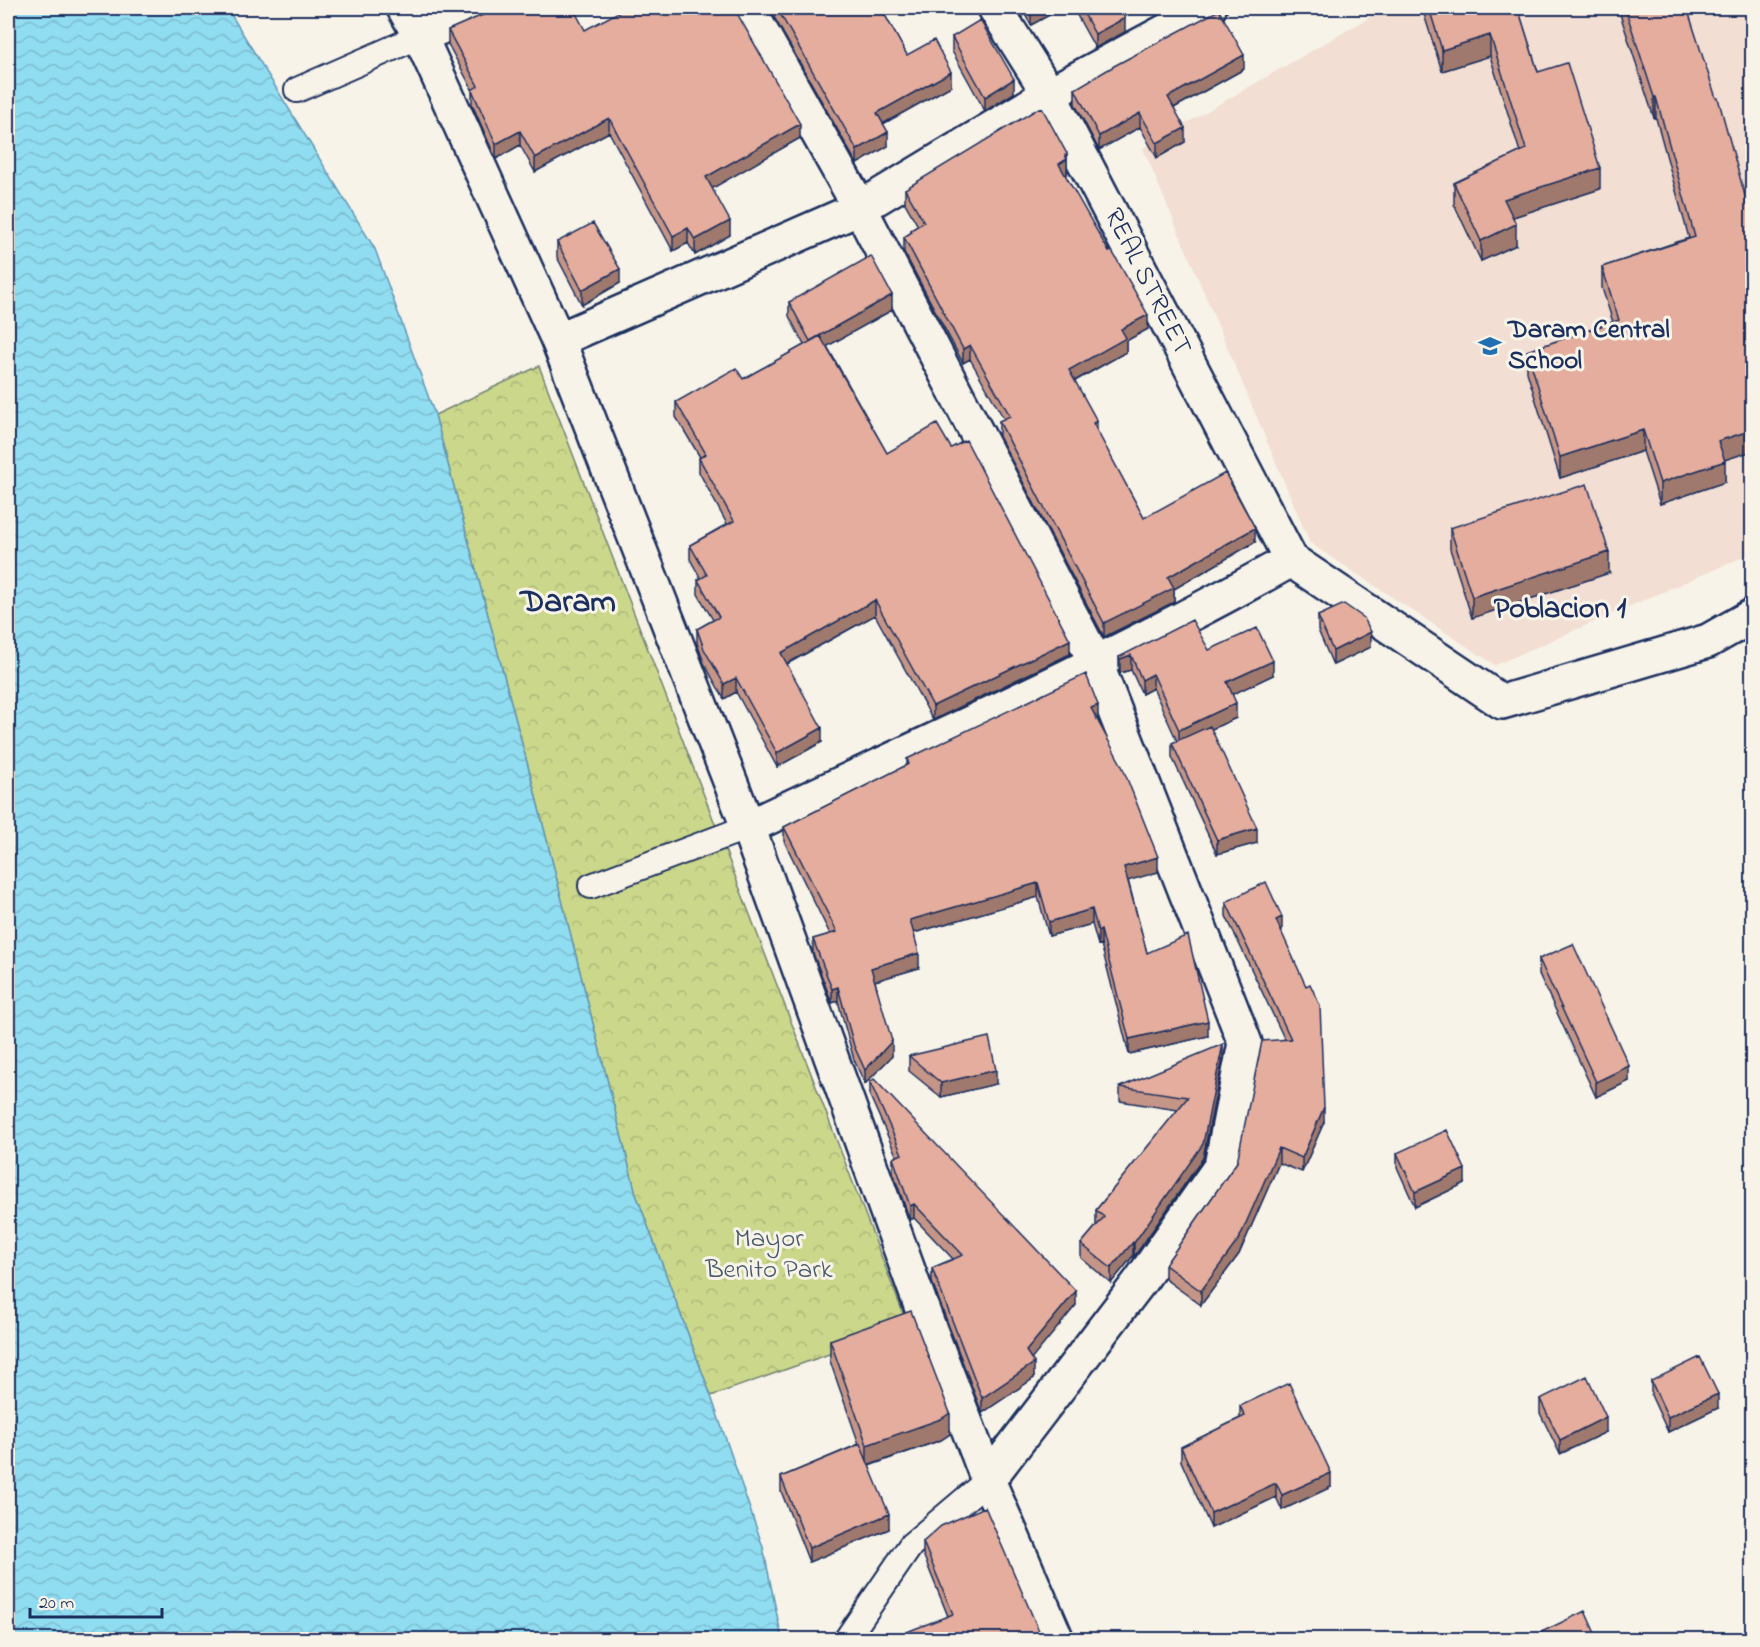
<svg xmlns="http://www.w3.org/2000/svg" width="1760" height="1647" font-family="'Indie Flower',sans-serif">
	<defs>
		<pattern id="park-crowns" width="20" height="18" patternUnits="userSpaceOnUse" patternTransform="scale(1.5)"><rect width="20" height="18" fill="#cbd78a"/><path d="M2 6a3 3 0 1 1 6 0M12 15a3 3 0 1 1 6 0" fill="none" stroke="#aeb97a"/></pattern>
		<pattern id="water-waves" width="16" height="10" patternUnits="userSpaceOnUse" patternTransform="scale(1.5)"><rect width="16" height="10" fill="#90dcf0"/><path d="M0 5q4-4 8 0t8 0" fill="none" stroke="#7cbdd0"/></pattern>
	</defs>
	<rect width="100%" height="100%" fill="#f7f3e8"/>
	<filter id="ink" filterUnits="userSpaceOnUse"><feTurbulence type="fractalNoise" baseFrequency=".0167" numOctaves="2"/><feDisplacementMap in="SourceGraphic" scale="12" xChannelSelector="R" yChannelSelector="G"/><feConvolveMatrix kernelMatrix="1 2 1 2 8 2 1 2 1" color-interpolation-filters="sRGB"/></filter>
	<g filter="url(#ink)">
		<path fill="#f2ded2" d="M1386 8H1752V553L1495 665 1310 543 1143 148Z"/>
		<path fill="url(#park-crowns)" stroke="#738374" stroke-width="1.5" d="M539 366 908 1326 711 1396 636 1194 534 789 435 415Z"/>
		<path fill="url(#water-waves)" stroke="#6197b6" stroke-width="1.5" d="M8 8H227L375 249 435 415 534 789 636 1194 711 1396 763 1547 782 1639H8Z"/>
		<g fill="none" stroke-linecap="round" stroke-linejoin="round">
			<g stroke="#1b2f5e" stroke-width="28">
				<path id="lane" d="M297 90 420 36
					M591 886 748 827
					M846 1640 911 1545 988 1480"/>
			</g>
			<g stroke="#1b2f5e" stroke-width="38">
				<path id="street" d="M748 8 860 208 1096 663 1245 1043 1221 1166 1141 1280 988 1480 1057 1640
					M420 36 485 8
					M558 340 860 208 1049 94 1209 8"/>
			</g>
			<g stroke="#1b2f5e" stroke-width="38">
				<path id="secondary" d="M404 8 420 36 558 340 748 827 925 1317 988 1480
					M995 8 1049 94 1291 560 1502 702 1708 641 1752 616
					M748 827C931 741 1115 659 1291 560"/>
			</g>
			<use href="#lane" stroke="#f7f3e8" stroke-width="24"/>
			<use href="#street" stroke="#f7f3e8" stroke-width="33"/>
			<use href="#secondary" stroke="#f7f3e8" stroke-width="33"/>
		</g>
		<path fill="#c59587" stroke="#1b2f5e" stroke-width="1.5" d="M769 8H881L907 55 951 86 883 124 888 146 857 164Z
			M1021 8H1062L1031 25Z
			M1073 8H1119L1125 32 1095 48Z
			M1422 8H1518L1538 72 1600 189 1513 217 1516 245 1481 261 1454 204V183L1520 152 1490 56 1442 71Z
			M1618 8H1687L1752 221V451L1724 460 1725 482 1660 504 1643 451 1560 478 1527 372V351L1613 322 1602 288V267L1689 238 1656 118H1654Z
			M492 11 585 30 800 138 712 188 730 235 695 255 688 243 673 251 609 132 535 172 520 145 496 159 472 104V89L448 44V30Z
			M952 37 1014 93 985 111 952 51Z
			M1244 69 1174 108 1185 142 1157 158 1140 127 1099 150 1075 104V89Z
			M1067 158V174L1065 175 1148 329 1126 341V352L1075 381 1097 432 1144 518 1255 542 1174 589V602L1104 637 999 436V421L1004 419 970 359 963 363 904 252V237L911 233V230L918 226 905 203V189Z
			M557 242 620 283 582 305 557 257Z
			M789 302 892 310 827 346 887 453 951 448 1070 654 933 720 875 615 787 664 822 742 777 767 736 692 724 699 704 663 697 643V629L713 620 698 594V580L701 579 690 559V545L727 524 699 472V458L700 457 676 417V402L743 379 804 345 789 316Z
			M1450 528 1609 573 1472 618 1450 549Z
			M1318 616 1371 647 1333 665 1318 630Z
			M1209 650 1273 675 1232 694 1236 718 1211 729 1257 843 1217 854 1172 757V743L1177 741 1153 688 1142 694 1131 670 1120 673 1119 672V657Z
			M1097 719 1158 872 1128 880 1147 953 1208 1036 1129 1054 1101 944 1098 945 1092 924 1049 936 1038 897 914 933 919 968 875 981 892 1056 865 1084 854 1060 838 1001 832 1003 813 953V939L830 934 784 841V827L907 765V759Z
			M1226 902 1282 931H1281L1324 1122 1302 1172 1279 1163 1239 1254 1201 1305 1165 1279V1265L1237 1162 1285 1040 1226 916Z
			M1539 959 1629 1081 1596 1097 1539 974Z
			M909 1056 996 1084 941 1097 909 1071Z
			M1223 1058 1203 1158 1134 1257 1133 1256 1111 1283 1081 1258V1244L1097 1225H1096V1210L1178 1110 1120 1101V1087Z
			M870 1082 1076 1305 1031 1359 1034 1378 982 1413 932 1282V1268L953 1259 914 1218 910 1220 893 1173V1158L897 1157 870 1096Z
			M1397 1153 1465 1183 1415 1207 1397 1167Z
			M830 1340 950 1434 941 1440 869 1466 889 1529 809 1562 781 1491V1477L859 1444 830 1361Z
			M1651 1381 1718 1408 1668 1432 1651 1395Z
			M1540 1399 1606 1432 1560 1454 1540 1413Z
			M1240 1406 1331 1487 1282 1510 1276 1497 1211 1528 1181 1461V1447L1240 1418Z
			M923 1542 1043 1640 948 1616 923 1554Z"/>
		<path fill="#a0796e" stroke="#1b2f5e" stroke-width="1.5" d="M428 8H439L428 12Z
			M1037 8H1062L1031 25V11Z
			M1125 18V32L1095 48V34Z
			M1490 35V56L1442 71V50Z
			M1244 55V69L1168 111V97Z
			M951 72V86L877 127V113Z
			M1014 79V93L985 111V97Z
			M1654 97H1656V118H1654Z
			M1140 113V127L1099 150V136Z
			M609 118V132L535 172V158Z
			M800 124V138L706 192V177Z
			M1185 128V142L1157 158V143Z
			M520 131V145L496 159V144Z
			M888 132V146L857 164V150Z
			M1067 154V174L1059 178V164Z
			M1600 168V189L1504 220V199Z
			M730 221V235L695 255V240Z
			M1516 224V245L1481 261V241Z
			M688 228V243L673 251V236Z
			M620 269V283L582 305V290Z
			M892 295V310L810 356V341Z
			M1148 315V329L1126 341V352L1069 384V370L1121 329Z
			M970 345V359L963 363V349Z
			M1097 421V435L1093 423Z
			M1643 430V451L1560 478V457Z
			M1752 430V451L1718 462V441Z
			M1725 461V482L1660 504V483Z
			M1255 528V542L1174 589V602L1104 637V623L1168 577Z
			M1609 552V573L1472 618V597Z
			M875 600V615L781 667V653Z
			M1371 632V647L1333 665V651Z
			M1070 640V654L933 720V706Z
			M1131 655V670L1120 673V659Z
			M1273 661V675L1227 697V682Z
			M1153 674V688L1142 694V680Z
			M736 678V692L724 699V684Z
			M1236 703V718L1179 744V730Z
			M1098 705V719L1091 722V708Z
			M822 728V742L777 767V753Z
			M1257 828V843L1217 854V840Z
			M1158 857V872L1124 882V867Z
			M1038 883V897L910 934V920Z
			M1092 909V924L1049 936V922Z
			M1282 917V931L1276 934V920Z
			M1101 930V944L1098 945V931Z
			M919 953V968L871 982V968Z
			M838 987V1001L832 1003V989Z
			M1208 1021V1036L1129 1054V1039Z
			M892 1041V1056L865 1084V1070Z
			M1223 1044V1058L1203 1158 1134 1257V1243Z
			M1629 1066V1081L1596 1097V1082Z
			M996 1070V1084L941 1097V1083Z
			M1324 1107V1122L1302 1172V1158Z
			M1279 1148V1163L1239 1254 1201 1305V1291Z
			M1465 1169V1183L1415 1207V1192Z
			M914 1204V1218L910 1220V1206Z
			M1133 1242V1256L1111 1283V1268Z
			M1076 1291V1305L1026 1366V1351Z
			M1034 1363V1378L982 1413V1398Z
			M1718 1394V1408L1668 1432V1417Z
			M950 1413V1434L941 1440 867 1466V1445Z
			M1606 1417V1432L1560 1454V1440Z
			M1331 1473V1487L1282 1510V1495Z
			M1276 1483V1497L1211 1528V1513Z
			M889 1514V1529L809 1562V1548Z"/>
		<path fill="#e5ad9d" stroke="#1b2f5e" stroke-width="1.5" d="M497 8H573L585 30 626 8H734L800 124 706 177 730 221 695 240 688 228 673 236 609 118 535 158 520 131 496 144 472 90 478 86 448 30 492 11Z
			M777 8H881L907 55 934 40 951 72 877 113 888 132 857 150Z
			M1029 8H1037L1031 11Z
			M1081 8H1119L1125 18 1095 34Z
			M1429 8H1518L1538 72 1567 63 1600 168 1504 199 1516 224 1481 241 1454 183 1526 149 1490 35 1442 50Z
			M1625 8H1687L1716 98H1718L1752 221V430L1718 441 1725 461 1660 483 1643 430 1560 457 1527 351 1619 320 1602 267 1695 237 1656 97H1654Z
			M1219 10 1244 55 1168 97 1185 128 1157 143 1140 113 1099 136 1075 89 1114 66Z
			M980 20 1014 79 985 97 952 37Z
			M1039 108 1040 109 1042 108 1067 154 1065 155 1067 159 1059 164 1109 252 1112 251 1148 315 1121 329 1126 338 1069 370 1097 421 1093 423 1144 518 1225 473 1255 528 1168 577 1174 588 1104 623 999 421 1010 416 970 345 963 349 904 237 912 232 911 230 924 222 905 189Z
			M593 223 620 269 582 290 557 242Z
			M871 256 892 295 810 341 789 302Z
			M820 336 887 453 937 424 951 448 966 440 1070 640 933 706 875 600 781 653 822 728 777 753 736 678 724 684 704 649 697 629 719 617 698 580 707 575 690 545 734 521 699 458 706 454 676 402 736 368 743 379Z
			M1587 484 1609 552 1472 597 1450 528Z
			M1344 604 1364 618 1371 632 1333 651 1318 616Z
			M1192 620 1209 650 1257 628 1273 661 1227 682 1236 703 1179 730 1153 674 1142 680 1131 655 1120 659 1119 657Z
			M1086 674 1098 705 1091 708 1122 766 1158 857 1124 867 1147 953 1188 935 1208 1021 1129 1039 1101 930 1098 931 1092 909 1049 922 1038 883 910 920 919 953 871 968 892 1041 865 1070 854 1046 838 987 832 989 813 939 837 932 784 827 909 764 907 759Z
			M1210 726 1257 828 1217 840 1172 743Z
			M1266 882 1282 917 1276 920 1306 986 1310 984 1320 1006 1324 1107 1302 1158 1279 1148 1239 1239 1201 1291 1165 1265 1237 1162 1262 1041 1291 1039 1226 902Z
			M1573 944 1629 1066 1596 1082 1539 959Z
			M989 1037 996 1070 941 1083 909 1056Z
			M1223 1044 1203 1144 1134 1243 1133 1242 1111 1268 1081 1244 1104 1217 1096 1210 1188 1097 1120 1087Z
			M874 1079 1076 1291 1026 1351 1034 1363 982 1398 932 1268 963 1255 914 1204 910 1206 893 1158 902 1154 870 1082Z
			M1447 1130 1465 1169 1415 1192 1397 1153Z
			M911 1311 950 1413 941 1419 867 1445 830 1340Z
			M1700 1357 1718 1394 1668 1417 1651 1381Z
			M1587 1376 1606 1417 1560 1440 1540 1399Z
			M1289 1383 1331 1473 1282 1495 1276 1483 1211 1513 1181 1447 1245 1416 1240 1406Z
			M860 1444 889 1514 809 1548 781 1477Z
			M985 1507 1043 1640H886L953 1614 923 1542 941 1526Z
			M1585 1611 1598 1640H1525Z"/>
	</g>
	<defs>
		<g id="school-bare" transform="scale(1.8)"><path d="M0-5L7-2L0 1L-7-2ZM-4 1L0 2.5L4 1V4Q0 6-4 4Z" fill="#1f6fb2" stroke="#f7f3e8" stroke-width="2.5" paint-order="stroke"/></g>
	</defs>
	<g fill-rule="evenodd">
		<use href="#school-bare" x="1490" y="346"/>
	</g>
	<g text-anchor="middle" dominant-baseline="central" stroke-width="6" stroke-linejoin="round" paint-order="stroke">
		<g font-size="27" fill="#1b2f5e" stroke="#f7f3e8">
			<text transform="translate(1147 282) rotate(63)">REAL STREET</text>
		</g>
		<g font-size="27" font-weight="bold" fill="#1b2f5e" stroke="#f7f3e8" text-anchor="start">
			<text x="1508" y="330">Daram Central<tspan x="1508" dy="31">School</tspan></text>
		</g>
		<g font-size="27" fill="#475969" stroke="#f7f3e8">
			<text x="769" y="1239">Mayor<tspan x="769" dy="31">Benito Park</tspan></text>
		</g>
		<g font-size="30" font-weight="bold" fill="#1b2f5e" stroke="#f7f3e8">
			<text x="1560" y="610">Poblacion 1</text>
		</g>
		<g font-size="33" font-weight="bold" fill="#1b2f5e" stroke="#f7f3e8">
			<text x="568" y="603">Daram</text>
		</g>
	</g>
	<rect width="1760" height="1647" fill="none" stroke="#f7f3e8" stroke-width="30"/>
	<rect x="15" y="15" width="1730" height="1617" fill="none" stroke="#1b2f5e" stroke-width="2" filter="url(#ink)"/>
	<path d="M30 1608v9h132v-9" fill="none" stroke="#1b2f5e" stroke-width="3"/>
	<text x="39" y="1608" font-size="18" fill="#1b2f5e" stroke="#f7f3e8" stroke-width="4.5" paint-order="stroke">20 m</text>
</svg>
